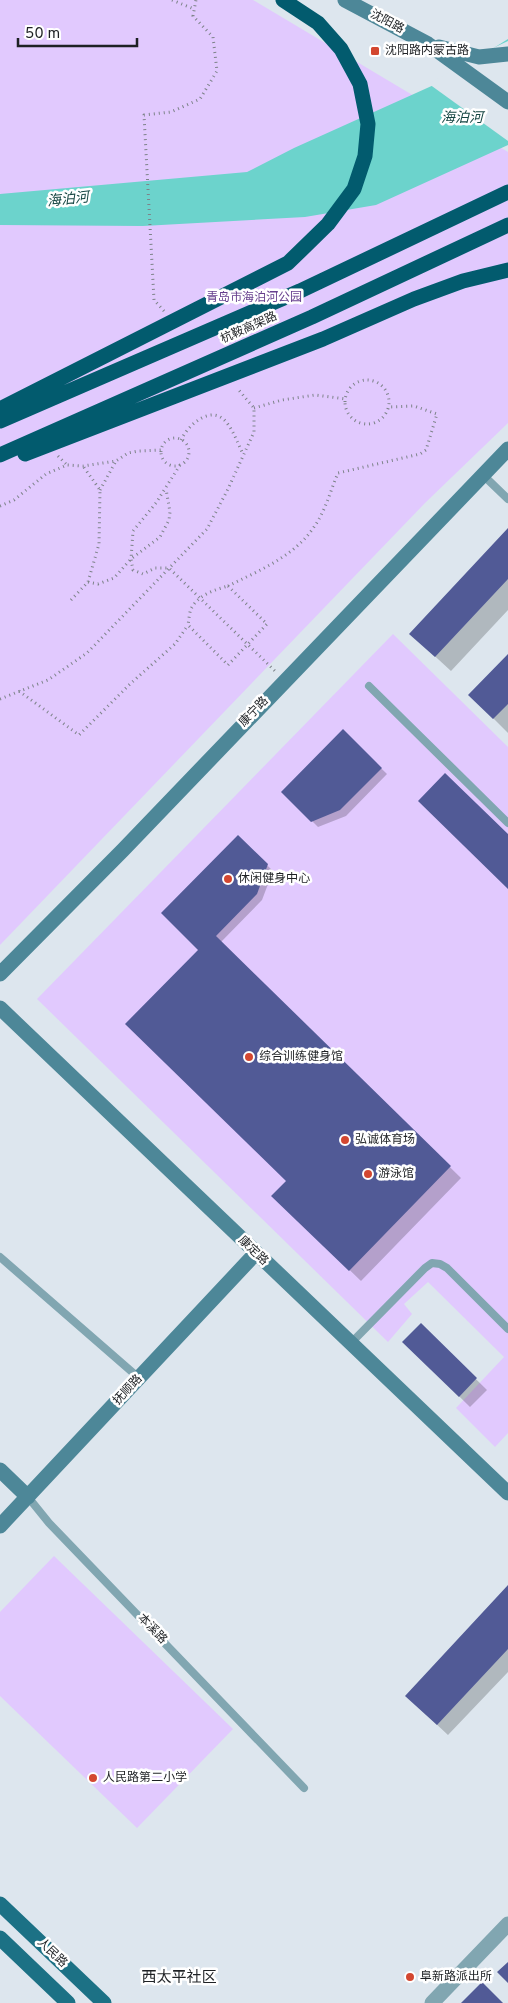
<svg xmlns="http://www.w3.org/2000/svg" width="508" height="2003" font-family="Overpass,'Noto Sans SC',sans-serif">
	<rect width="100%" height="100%" fill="#dde6ee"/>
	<path fill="#e1c9fe" d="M0 0H253L508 152V423L425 503 0 945Z
		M393 634 508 747V1433L495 1447 456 1408 504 1357 428 1282 404 1304 412 1314 388 1342 37 999Z
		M54 1556 233 1729 137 1828 0 1696V1612Z"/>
	<path fill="#6cd3cc" d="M508 39V145L376 205 305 217 143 226 0 225V194L247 172 294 148 436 84Z"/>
	<path fill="#dde6ee" d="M508 41V141L429 84 476 56Z"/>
	<path fill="#0003" d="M508 529V610L451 671 426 648Z
		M508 656V733L470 695Z
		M343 731 387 774 346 816 318 827 283 792Z
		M238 837 273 871 262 900 221 942 461 1178 361 1281 273 1196 287 1181 199 950Z
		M421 1325 487 1390 470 1407 404 1342Z
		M508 1587V1672L448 1735 418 1707Z"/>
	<path fill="#515a96" d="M508 528V579L435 657 409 634Z
		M508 654V704L493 719 468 695Z
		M343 729 382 768 340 810 311 822 281 792Z
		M445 773 508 834V889L418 801Z
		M238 835 268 864 257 894 216 936 451 1166 349 1271 271 1196 286 1181 125 1024 198 950 161 913Z
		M421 1323 477 1378 459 1397 402 1342Z
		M508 1585V1649L437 1725 405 1696Z
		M508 1962V1983L497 1972Z
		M482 1982 503 2003H461Z"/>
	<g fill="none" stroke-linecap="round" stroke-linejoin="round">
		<path stroke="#7d8389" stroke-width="3" stroke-dasharray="1 4" stroke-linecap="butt" d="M172 0 194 9
			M164 311 154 300 144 115 171 112 200 99 217 71 213 37 193 16 196 0
			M345 402a22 22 0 1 1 44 0a22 22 0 1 1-44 0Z
			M254 408 282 400 315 395 346 399
			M161 452a14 14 0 1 1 28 0a14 14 0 1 1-28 0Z
			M181 440C188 425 212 403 227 423 234 432 238 444 243 454
			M58 456 67 465
			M180 465 156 503 133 531 131 559 133 570 143 574 155 568H169L275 671
			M100 490 116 461
			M0 506 14 500 46 474 67 465 83 466 116 461 128 453 138 451 161 450
			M88 582 98 584 114 578 131 559 160 537 169 520 170 512 166 489
			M228 586C260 570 296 556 316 524 326 509 331 489 338 473L420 454 426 450 437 414 414 406 389 407
			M228 586 267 624 228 665 188 625C189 620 189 614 191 609 198 595 214 590 228 586Z
			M71 600 88 582 99 544 100 490 83 466
			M19 691 79 735 130 684 175 644 188 625
			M0 699 48 680 87 653 207 529 228 489 254 432V408L237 388"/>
		<path stroke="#81a6b1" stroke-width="8" d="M483 475 508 499
			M369 686 508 823
			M0 1257 139 1378
			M350 1344 425 1268 432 1263 440 1264 447 1268 508 1329
			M28 1497 49 1523 304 1788"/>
		<path stroke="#81a6b1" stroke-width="15" d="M432 2003 508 1924"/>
		<path stroke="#4d8798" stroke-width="15" d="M345 0 428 44 508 102
			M439 47 479 57 508 54
			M0 974 123 850 508 449
			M0 1008 508 1493
			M0 1470 28 1497
			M0 1526 256 1253"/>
		<path stroke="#1c7185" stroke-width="15" d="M0 1904 104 2003
			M0 1938 68 2003"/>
		<path stroke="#025b6e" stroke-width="15" d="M0 409 288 263 328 224 354 189 365 156 368 124 360 84 341 49 318 23 283 0
			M0 421 300 291 508 192
			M25 454 323 339 414 299 463 281 508 270
			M0 455 312 317 508 225"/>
	</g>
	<g fill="#d34730" stroke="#fff" stroke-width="2">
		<rect x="370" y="46" width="10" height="10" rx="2.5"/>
		<circle cx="228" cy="879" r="5"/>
		<circle cx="249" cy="1057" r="5"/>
		<circle cx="345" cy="1140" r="5"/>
		<circle cx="368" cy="1174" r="5"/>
		<circle cx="93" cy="1778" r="5"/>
		<circle cx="410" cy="1977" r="5"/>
	</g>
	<g text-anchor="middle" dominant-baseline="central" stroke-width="5" stroke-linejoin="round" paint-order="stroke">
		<g font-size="12" fill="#1e2124" stroke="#fff">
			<text transform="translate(387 22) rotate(28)">沈阳路</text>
			<text transform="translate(249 328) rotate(-24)">杭鞍高架路</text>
			<text transform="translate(254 712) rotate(-46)">康宁路</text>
			<text transform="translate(253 1251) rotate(44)">康定路</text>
			<text transform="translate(128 1390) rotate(-47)">抚顺路</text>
			<text transform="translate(152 1629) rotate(46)">本溪路</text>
			<text transform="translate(52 1953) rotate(44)">人民路</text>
		</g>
		<g font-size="12" fill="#1e2124" stroke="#fff" text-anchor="start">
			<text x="385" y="51">沈阳路内蒙古路</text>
			<text x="238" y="879">休闲健身中心</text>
			<text x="259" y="1057">综合训练健身馆</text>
			<text x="355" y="1140">弘诚体育场</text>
			<text x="378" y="1174">游泳馆</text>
			<text x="103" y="1778">人民路第二小学</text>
			<text x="420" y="1977">阜新路派出所</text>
		</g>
		<g font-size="12" fill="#67408e" stroke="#fff">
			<text x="254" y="298">青岛市海泊河公园</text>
		</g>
		<g font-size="14" font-style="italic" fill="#154542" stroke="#fff">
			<text x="462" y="118">海泊河</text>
			<text transform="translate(68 200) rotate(-6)">海泊河</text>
		</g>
		<g font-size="15" fill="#1e2124" stroke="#fff">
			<text x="179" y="1978">西太平社区</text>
		</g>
	</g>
	<path d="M18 38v8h119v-8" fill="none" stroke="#1e2124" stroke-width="2.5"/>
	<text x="25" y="38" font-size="15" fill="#1e2124" stroke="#ffffff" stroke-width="4" paint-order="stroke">50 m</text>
</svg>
